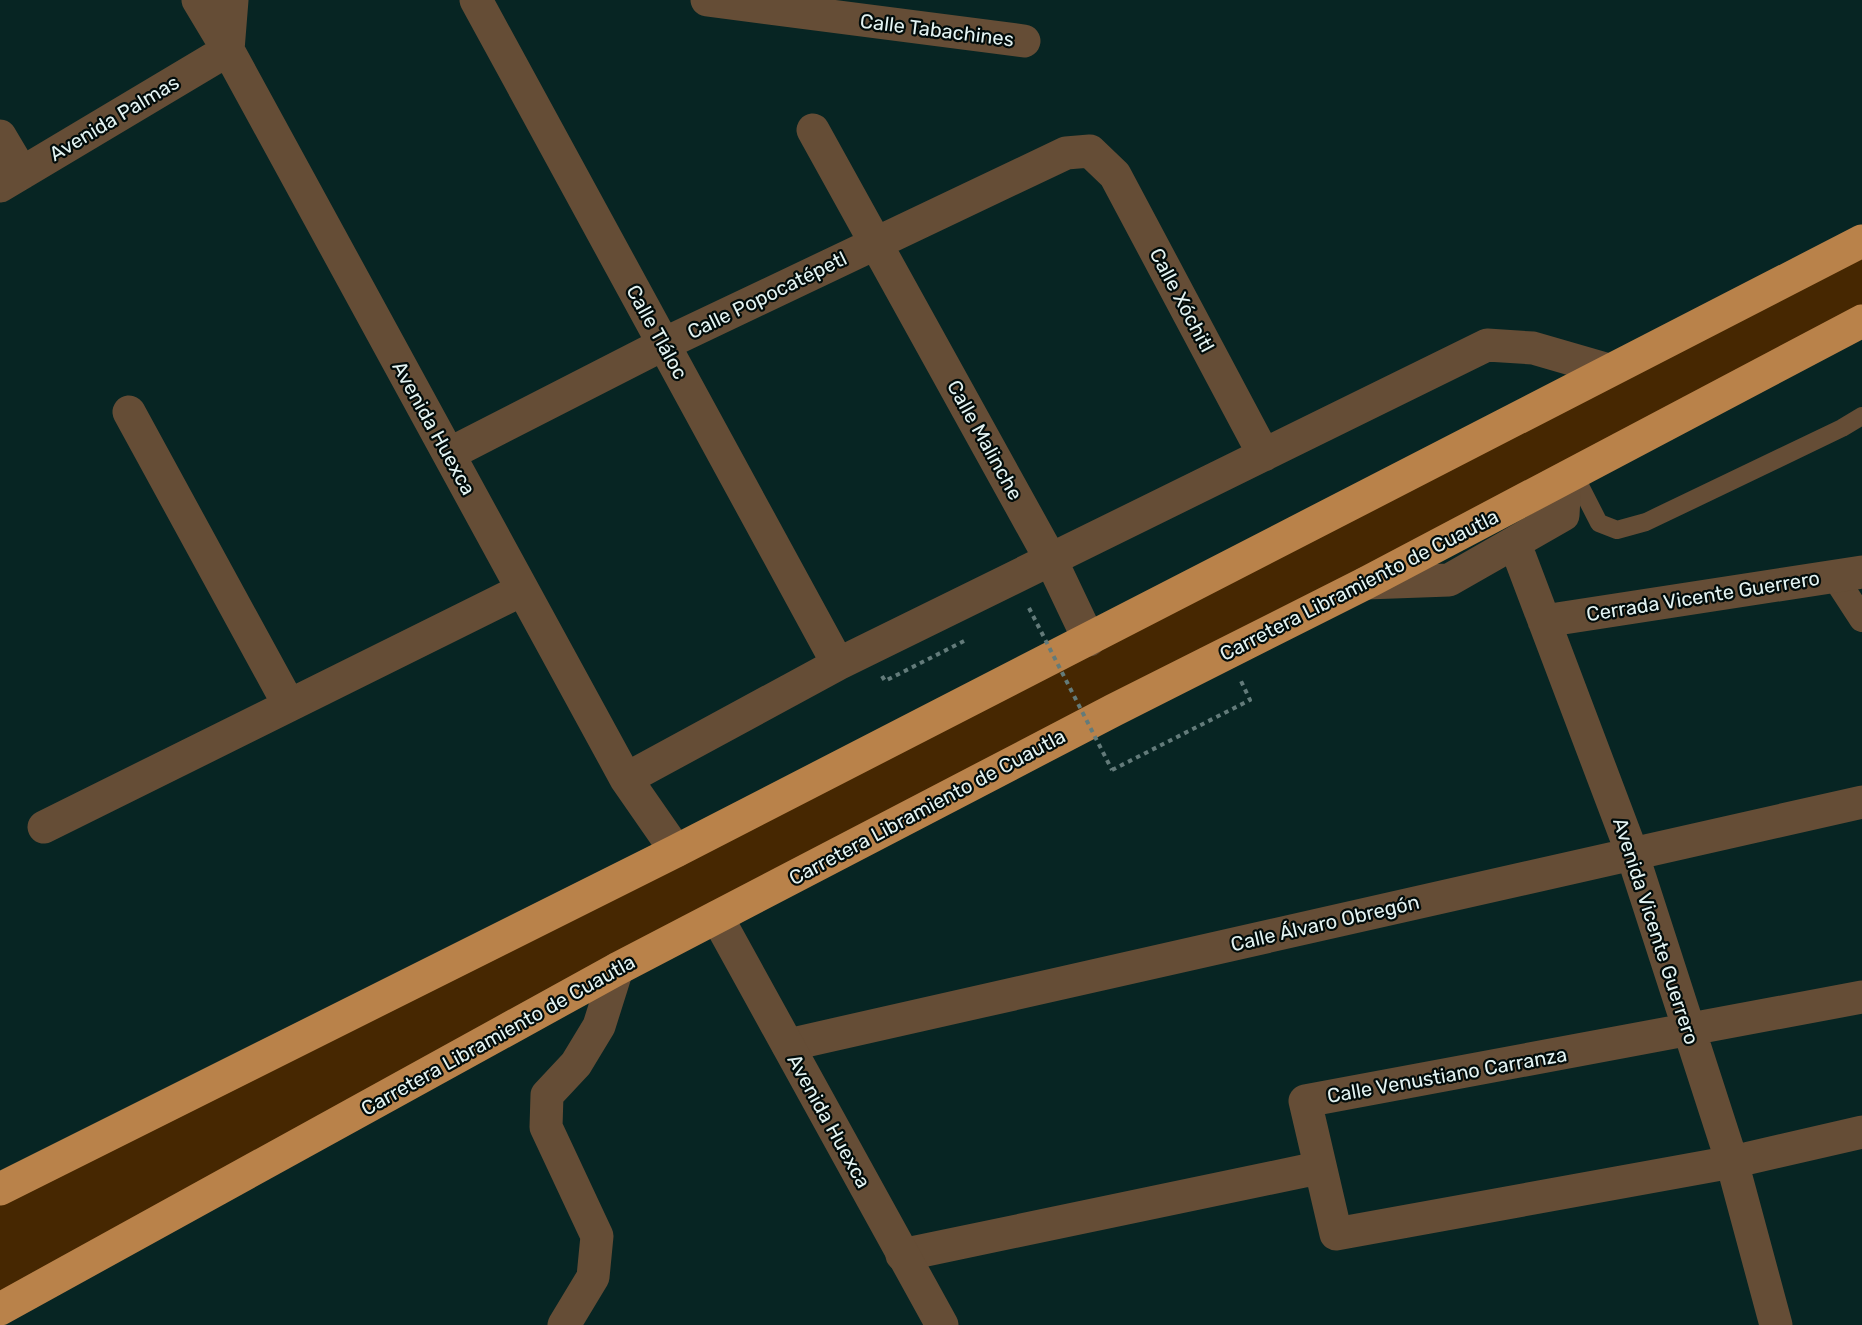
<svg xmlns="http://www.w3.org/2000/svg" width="1862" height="1325" font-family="Rubik,sans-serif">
	<rect width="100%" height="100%" fill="#072523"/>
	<path fill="#462701" d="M1862 241V322L0 1310V1189Z"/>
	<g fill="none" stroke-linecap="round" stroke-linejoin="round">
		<path stroke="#637b7a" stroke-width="4" stroke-dasharray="4.5 4.5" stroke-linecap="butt" d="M882 676 885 681 964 641
			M1112 770 1250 700 1241 681"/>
		<path stroke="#654d36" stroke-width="18" d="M1574 474 1599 523 1617 530 1646 522 1842 428 1862 416"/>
		<path stroke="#654d36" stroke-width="26" d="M1834 576 1862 619"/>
		<path stroke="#654d36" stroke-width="33" d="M198 0 228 50 626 779 676 851
			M476 0 838 664
			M707 0 1024 41
			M813 130 1051 560 1089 640
			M0 136 22 173
			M0 186 228 50 232 0
			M129 412 289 705
			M449 454 664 344 1066 153 1090 151 1115 175 1264 455
			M1515 544 1632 853 1732 1162 1776 1325
			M1366 583 1449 580 1563 515 1565 480
			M1544 621 1862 572
			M626 779 838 664 1487 345 1533 348 1609 370
			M44 827 522 590
			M1862 997 1305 1101 1336 1234 1732 1162 1862 1132
			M788 1045 1862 802
			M902 1255 1318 1168
			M564 1325 593 1277 597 1236 546 1127 547 1095 576 1064 599 1026 617 969"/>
		<path stroke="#654d36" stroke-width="33" d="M717 917 942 1325"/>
		<path stroke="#b9824a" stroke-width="33" d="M0 1189 676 851 1862 241
			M0 1309 617 969 1114 710 1366 583 1862 321"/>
		<path stroke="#637b7a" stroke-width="4" stroke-dasharray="4.5 4.5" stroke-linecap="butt" d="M1029 608 1112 770"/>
	</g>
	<g text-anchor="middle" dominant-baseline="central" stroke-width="4.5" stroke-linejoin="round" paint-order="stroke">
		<g font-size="20" fill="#e3f3f2" stroke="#020c0b">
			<text transform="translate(937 30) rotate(7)">Calle Tabachines</text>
			<text transform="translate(114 118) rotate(-31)">Avenida Palmas</text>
			<text transform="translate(767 295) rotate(-26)">Calle Popocatépetl</text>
			<text transform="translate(1182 300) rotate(62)">Calle Xóchitl</text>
			<text transform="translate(657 332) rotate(61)">Calle Tláloc</text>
			<text transform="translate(434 428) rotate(61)">Avenida Huexca</text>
			<text transform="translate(985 440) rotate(61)">Calle Malinche</text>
			<text transform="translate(1359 585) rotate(-27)">Carretera Libramiento de Cuautla</text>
			<text transform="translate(1703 596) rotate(-9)">Cerrada Vicente Guerrero</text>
			<text transform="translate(927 807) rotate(-28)">Carretera Libramiento de Cuautla</text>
			<text transform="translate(1325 923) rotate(-13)">Calle Álvaro Obregón</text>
			<text transform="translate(1656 931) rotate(72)">Avenida Vicente Guerrero</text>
			<text transform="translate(498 1035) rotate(-29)">Carretera Libramiento de Cuautla</text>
			<text transform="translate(1447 1075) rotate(-10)">Calle Venustiano Carranza</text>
			<text transform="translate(829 1121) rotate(61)">Avenida Huexca</text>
		</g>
	</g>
</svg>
